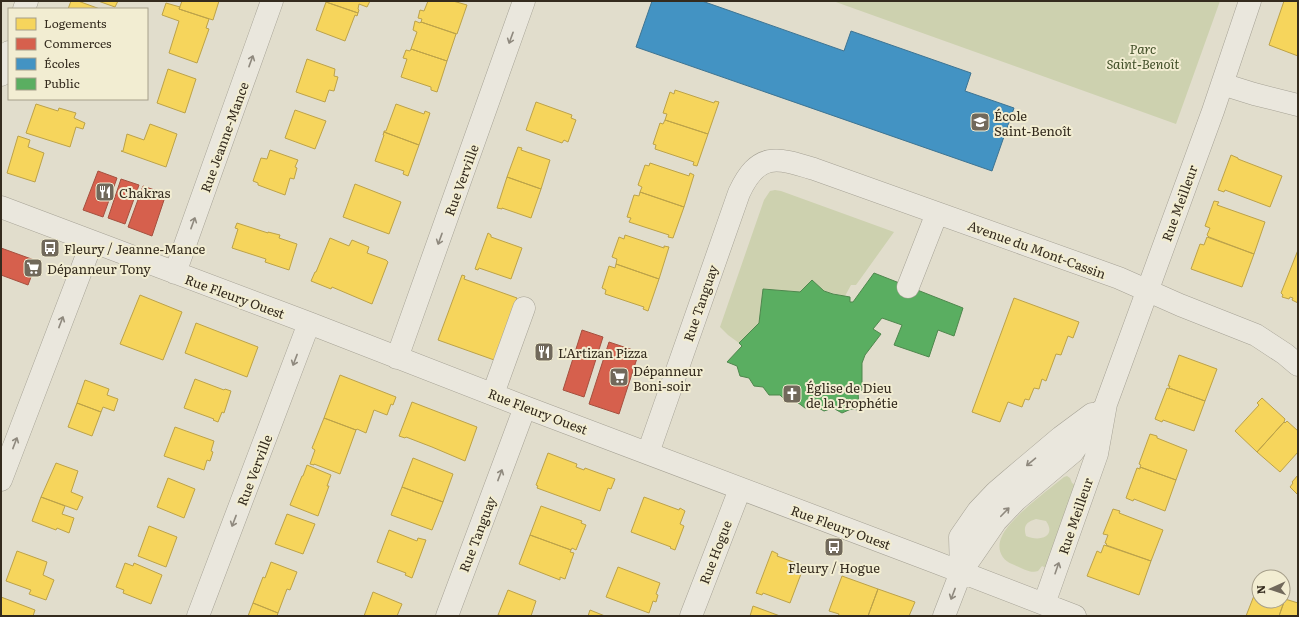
<svg xmlns="http://www.w3.org/2000/svg" width="1299" height="617" font-family="Literata,serif">
	<rect width="100%" height="100%" fill="#e1ddcc"/>
	<path fill="#cdd1af" fill-rule="evenodd" d="M833 1H1220L1176 124Z
		M775 190 781 191 894 232 856 285H851L845 296 824 291 812 281 800 292 763 289 759 323 739 343 728 335 720 327 764 200 770 191Z
		M1067 476 1070 478 1072 483 1075 485 1046 568 1042 566 1038 571C1030 574 1020 567 1012 564 1001 560 996 548 1002 536 1010 518 1047 491 1064 477ZM1036 519 1046 521C1057 537 1039 542 1026 536 1023 526 1026 522 1036 519Z"/>
	<path fill="#f6d55c" stroke="#bca249" d="M71 1H78L100 9H68Z
		M98 1H118L115 7Z
		M182 1H219L213 20 179 9Z
		M326 1H370L367 7 359 4 358 9 359 10 358 13 326 2Z
		M428 1H453L467 5 457 34 421 22 422 19 418 18 420 10 424 11Z
		M1284 1H1298V56L1269 45Z
		M326 2 358 13 357 16 355 15 345 41 316 30Z
		M166 3 180 7 179 9 209 19 206 28 209 29 197 63 169 53 179 21 162 15Z
		M415 21 420 23 421 22 456 34 447 61 411 49 417 32 413 30Z
		M411 49 447 61 437 92 431 90V87L401 77 407 59 403 58 406 50 410 51Z
		M307 59 335 69 334 76 338 77 334 91 329 90 325 102 296 92Z
		M168 69 196 79 185 113 157 103Z
		M675 90 714 103 715 101 719 102 708 134 665 120 667 114 663 113 670 92 674 94Z
		M536 102 572 115 571 118 576 120 568 142 564 140 562 143 526 130Z
		M36 104 58 111 59 108 76 113 74 118 85 123 83 129 76 127 70 147 26 133Z
		M396 104 424 114 425 111 430 113 419 145 384 132V131H386Z
		M295 110 326 121 315 149 285 138Z
		M665 120 708 134 697 166 693 165 694 162 655 149 656 145 653 144 660 123 663 124Z
		M150 124 177 134 166 167 121 151H123L127 134 144 140Z
		M384 132 419 145 408 176 403 174 404 171 375 161 384 135H383Z
		M18 136 30 140 28 147 44 153 35 182 7 173Z
		M518 147 522 148 521 150 550 160 541 189 507 177Z
		M270 150 298 160 295 167 297 168 294 179 290 178 285 195 258 185V183L253 181 261 158 267 159Z
		M1231 155 1238 158V159L1282 176 1270 207 1225 190 1224 192 1218 190Z
		M650 163 689 176 690 173 694 175 684 207 640 192 642 187 638 185 645 165 649 166Z
		M507 177 541 189 531 218 502 208V209L497 208Z
		M355 184 401 202 389 234 343 217Z
		M640 192 684 207 673 238 668 237 669 235 629 222 631 218 627 217 634 195 639 196Z
		M1214 201 1219 202 1217 205 1265 222 1254 254 1209 237 1207 235 1210 228 1205 226Z
		M237 223 268 233V232L280 235 279 238 297 244 289 270 265 262 266 259 232 248 238 229 235 228Z
		M488 233 491 235V237L522 248 511 279 479 268 478 270 475 269Z
		M625 235 664 248V246L669 247 659 279 616 264 617 259 612 257 619 237 624 239Z
		M1207 237 1254 254 1242 287 1191 269 1200 244 1204 245Z
		M330 238 349 246 352 240 369 247 367 253 386 260 388 262 372 304 332 287 331 289 311 281 315 272H316Z
		M1298 250V303L1292 300 1293 298 1290 297 1289 299 1282 297 1283 295 1281 293Z
		M616 264 659 279 648 311 643 309 644 307 605 294 606 290 602 288 609 266 615 268Z
		M462 275 465 276 464 279 517 298 496 355 497 361 438 340Z
		M140 295 182 312 163 360 120 344Z
		M1014 298 1079 322 1073 338 1068 336 1061 355 1056 354 1046 381 1042 379 1039 389 1034 388 1029 400 1025 399 1022 407 1008 402 1000 422 972 412Z
		M196 323 258 347 247 377 185 353Z
		M1179 355 1217 369 1205 401 1169 388 1170 386H1168Z
		M340 375 396 397 393 405 391 404 387 415 374 410 366 433 357 429 356 430 324 418Z
		M195 379 224 390 225 389 231 391 224 413 222 412 218 422 213 420 214 419 184 408Z
		M85 380 109 389 107 395 118 399 114 411 103 407 101 412 77 403Z
		M1167 388 1169 389V388L1205 401 1194 431 1163 420 1162 422 1155 419Z
		M1262 398 1285 419 1284 422 1257 452 1235 431 1259 405 1257 403Z
		M412 402 477 427 465 461 432 447 406 437 405 438 399 436Z
		M77 403 101 412 92 436 68 427Z
		M324 418 356 430 340 474 314 464V465L310 464 315 450 312 448Z
		M1287 421 1298 431V452L1280 472 1257 452 1284 422 1285 423Z
		M175 427 214 441 211 451 213 452 210 461 207 460 204 470 164 456Z
		M1150 434 1157 436V438L1187 450 1176 480 1140 467 1141 465 1139 464Z
		M548 453 577 464 576 467 584 470 585 468 615 479 611 489 608 488 600 511 537 488 538 486 536 485Z
		M413 458 453 474 443 502 402 487Z
		M56 463 78 471 71 492 83 497 77 510 41 497Z
		M307 465 331 475 327 486H329L318 516 290 505 302 476H303Z
		M1140 467 1176 480 1165 511 1134 499 1133 501 1126 498 1137 468 1140 469Z
		M1298 475V495L1290 487 1293 483 1292 482Z
		M168 478 195 489 184 518 157 507Z
		M402 487 443 502 432 530 391 515Z
		M41 497 65 506 62 514 74 518 69 533 57 528 56 530 32 521Z
		M644 497 679 510 680 508 685 511 680 524 684 526 675 550 670 548 671 547 631 532Z
		M541 506 582 521 581 523 586 525 576 550 572 548 571 550 530 535Z
		M1113 509 1120 511 1119 513 1163 530 1151 561 1106 545 1107 544 1105 543 1108 535 1103 534Z
		M287 514 315 524 303 554 275 544Z
		M149 526 177 537 166 567 138 556Z
		M389 530 417 541 418 538 426 540 412 578 405 575 406 573 377 562Z
		M530 535 571 550 570 552 574 553 565 579 560 577V580L519 564Z
		M1104 545 1151 561 1139 595 1087 576 1097 551 1101 553Z
		M17 551 47 562 43 575 54 580 46 600 29 594 31 590 6 581Z
		M772 551 778 554 777 556 804 566 790 603 763 593 762 595 756 593Z
		M271 562 297 572 290 590 287 589 278 613 253 603 263 577 265 578Z
		M125 563 133 566 134 563 162 575 151 604 123 593 124 590 116 587Z
		M618 567 660 583 656 594 658 595 656 602 653 601 649 613 606 597Z
		M842 576 878 589 868 616H838L839 614 829 611Z
		M1257 588 1259 589V601H1283V598L1285 599 1279 616H1246Z
		M878 589 915 602 909 616H868Z
		M508 590 536 601 531 616H502L498 615Z
		M373 592 402 604 397 616H364Z
		M1 597 35 610 33 616H1Z
		M1285 599 1298 603V616H1279Z
		M253 603 278 613 277 616H248Z
		M753 606 780 616H750Z
		M590 610 605 616H588Z"/>
	<path fill="#d6604d" stroke="#a5503f" d="M98 171 117 178 103 217 83 210Z
		M121 179 139 185 125 224 108 218Z
		M143 186 166 194 152 236 128 227Z
		M1 248 37 261 28 285 1 275Z
		M582 330 603 337 584 397 563 390Z
		M609 342 639 352 619 414 589 404Z"/>
	<path fill="#4393c3" stroke="#3e7492" d="M652 1H702L844 51 851 31 971 73 965 91 1014 108 992 171 636 47Z"/>
	<path fill="#5aae61" stroke="#4f874d" d="M874 273 963 308 954 336 938 330 929 357 894 345 902 325 882 318 873 329 881 334 865 355 862 363V390L858 391 859 410 851 409 842 413 833 408 824 411 815 406 805 408 797 402H787L780 395H769L763 387 754 386 749 378 740 376 737 366 727 362 742 346 739 343 759 323 763 289 800 292 812 280 824 291 833 294 850 297V302H853Z"/>
	<g fill="none" stroke-linecap="round" stroke-linejoin="round">
		<g stroke="#a6a295" stroke-width="23">
			<path id="minor" d="M24 9 27 1
				M1 75 9 52
				M1222 84 1254 94 1298 105
				M1 207 309 323 525 407 935 562 1075 616
				M175 273 272 1
				M908 287 937 213
				M397 358 524 1
				M493 394 524 308
				M648 453 739 193C758 152 776 157 814 169L1119 278 1180 305 1256 335 1285 354 1298 365
				M1 480 92 242
				M961 572 960 537 978 511 996 492 1010 480 1061 437 1092 414
				M1044 604 1097 454 1106 404 1213 111 1250 1
				M198 616 309 323
				M447 616 525 407
				M691 616 740 489
				M944 616 961 572 996 521 1016 500 1073 452 1102 410"/>
		</g>
		<use href="#minor" stroke="#eae7dd" stroke-width="22"/>
	</g>
	<defs><path id="oneway-shaft" d="M-6 0H5M1.5-3L5.5 0L1.5 3" fill="none" stroke-width="1.6" stroke-linecap="round" stroke-linejoin="round"/></defs>
	<g stroke="#8f897e">
		<use href="#oneway-shaft" transform="translate(511 38) rotate(110)"/>
		<use href="#oneway-shaft" transform="translate(251 61) rotate(-70)"/>
		<use href="#oneway-shaft" transform="translate(193 223) rotate(-70)"/>
		<use href="#oneway-shaft" transform="translate(440 239) rotate(110)"/>
		<use href="#oneway-shaft" transform="translate(61 322) rotate(-69)"/>
		<use href="#oneway-shaft" transform="translate(295 360) rotate(111)"/>
		<use href="#oneway-shaft" transform="translate(15 443) rotate(-69)"/>
		<use href="#oneway-shaft" transform="translate(1031 462) rotate(140)"/>
		<use href="#oneway-shaft" transform="translate(500 475) rotate(-69)"/>
		<use href="#oneway-shaft" transform="translate(1005 512) rotate(-46)"/>
		<use href="#oneway-shaft" transform="translate(234 521) rotate(111)"/>
		<use href="#oneway-shaft" transform="translate(1057 568) rotate(-71)"/>
		<use href="#oneway-shaft" transform="translate(953 594) rotate(111)"/>
	</g>
	<defs>
		<g id="school-square" transform="scale(1)"><rect x="-9" y="-9" width="18" height="18" rx="4" fill="#71695b" stroke="#f2edd2"/><path d="M0-5L7-2L0 1L-7-2ZM-4 1L0 2.5L4 1V4Q0 6-4 4Z" fill="#fff"/></g>
		<g id="restaurant-square" transform="scale(1)"><rect x="-9" y="-9" width="18" height="18" rx="4" fill="#71695b" stroke="#f2edd2"/><path d="M-5-6h1v4h1v-4h1v4h1v-4h1v5L-1.5 .5V6h-2V.5L-5-1ZM5-6V6H3V1.5H1.5Q1.5-4 5-6Z" fill="#fff"/></g>
		<g id="bus-square" transform="scale(1)"><rect x="-9" y="-9" width="18" height="18" rx="4" fill="#71695b" stroke="#f2edd2"/><path d="M-5-6H5V4H4V6H2V4H-2V6H-4V4H-5ZM-3.5-4V0h7V-4ZM-3.5 1.2v1.5H-2V1.2ZM2 1.2v1.5H3.5V1.2Z" fill="#fff"/></g>
		<g id="supermarket-square" transform="scale(1)"><rect x="-9" y="-9" width="18" height="18" rx="4" fill="#71695b" stroke="#f2edd2"/><path d="M-6-5.5h2.5l.6 2H6L4.5 2H-2.5L-4.4-4H-6ZM-1.5 3.2a1.3 1.3 0 1 0 .1 0ZM3 3.2a1.3 1.3 0 1 0 .1 0Z" fill="#fff"/></g>
		<g id="church-square" transform="scale(1)"><rect x="-9" y="-9" width="18" height="18" rx="4" fill="#71695b" stroke="#f2edd2"/><path d="M-1.2-6h2.4v3.5h3.3v2.4h-3.3V6h-2.4V-.1h-3.3v-2.4h3.3Z" fill="#fff"/></g>
	</defs>
	<g fill-rule="evenodd">
		<use href="#school-square" x="980" y="122"/>
		<use href="#restaurant-square" x="105" y="192"/>
		<use href="#bus-square" x="50" y="248"/>
		<use href="#supermarket-square" x="33" y="268"/>
		<use href="#restaurant-square" x="544" y="352"/>
		<use href="#supermarket-square" x="619" y="377"/>
		<use href="#church-square" x="792" y="394"/>
		<use href="#bus-square" x="834" y="547"/>
	</g>
	<g text-anchor="middle" dominant-baseline="central" stroke-width="4" stroke-linejoin="round" paint-order="stroke">
		<g font-size="13" font-style="italic" fill="#404e27" stroke="#f2edd2">
			<text x="1143" y="48">Parc<tspan x="1143" dy="15">Saint-Benoît</tspan></text>
		</g>
		<g font-size="13" fill="#342b1e" stroke="#f2edd2" text-anchor="start">
			<text x="994" y="115">École<tspan x="994" dy="15">Saint-Benoît</tspan></text>
			<text x="119" y="192">Chakras</text>
			<text x="64" y="248">Fleury / Jeanne-Mance</text>
			<text x="47" y="268">Dépanneur Tony</text>
			<text x="558" y="352">L'Artizan Pizza</text>
			<text x="633" y="370">Dépanneur<tspan x="633" dy="15">Boni-soir</tspan></text>
			<text x="806" y="387">Église de Dieu<tspan x="806" dy="15">de la Prophétie</tspan></text>
			<text x="834" y="567" text-anchor="middle">Fleury / Hogue</text>
		</g>
		<g font-size="13" fill="#342b1e" stroke="#f2edd2">
			<text transform="translate(224 137) rotate(-70)">Rue Jeanne-Mance</text>
			<text transform="translate(461 180) rotate(-70)">Rue Verville</text>
			<text transform="translate(1179 203) rotate(-70)">Rue Meilleur</text>
			<text transform="translate(1037 249) rotate(20)">Avenue du Mont-Cassin</text>
			<text transform="translate(235 296) rotate(20)">Rue Fleury Ouest</text>
			<text transform="translate(700 303) rotate(-71)">Rue Tanguay</text>
			<text transform="translate(538 411) rotate(21)">Rue Fleury Ouest</text>
			<text transform="translate(254 470) rotate(-69)">Rue Verville</text>
			<text transform="translate(1075 516) rotate(-71)">Rue Meilleur</text>
			<text transform="translate(841 527) rotate(20)">Rue Fleury Ouest</text>
			<text transform="translate(477 534) rotate(-69)">Rue Tanguay</text>
			<text transform="translate(715 552) rotate(-69)">Rue Hogue</text>
		</g>
	</g>
	<rect width="1299" height="617" fill="none" stroke="#342b1e" stroke-width="4"/>
	<rect x="8" y="8" width="140" height="92" fill="#f2edd2" stroke="#a69f8a"/>
	<rect x="16" y="18" width="20" height="12" fill="#f6d55c" stroke="#a69f8a"/>
	<text x="44" y="28" font-size="12" fill="#342b1e">Logements</text>
	<rect x="16" y="38" width="20" height="12" fill="#d6604d" stroke="#a69f8a"/>
	<text x="44" y="48" font-size="12" fill="#342b1e">Commerces</text>
	<rect x="16" y="58" width="20" height="12" fill="#4393c3" stroke="#a69f8a"/>
	<text x="44" y="68" font-size="12" fill="#342b1e">Écoles</text>
	<rect x="16" y="78" width="20" height="12" fill="#5aae61" stroke="#a69f8a"/>
	<text x="44" y="88" font-size="12" fill="#342b1e">Public</text>
	<g transform="translate(1271 589) rotate(267)"><circle r="19" fill="#f2edd2" stroke="#a69f8a"/>
	<path d="M0-3L7 15L0 10L-7 15Z" fill="#71695b"/>
	<text y="-6" font-size="11" font-weight="bold" text-anchor="middle" fill="#342b1e">N</text>
	</g>
</svg>
